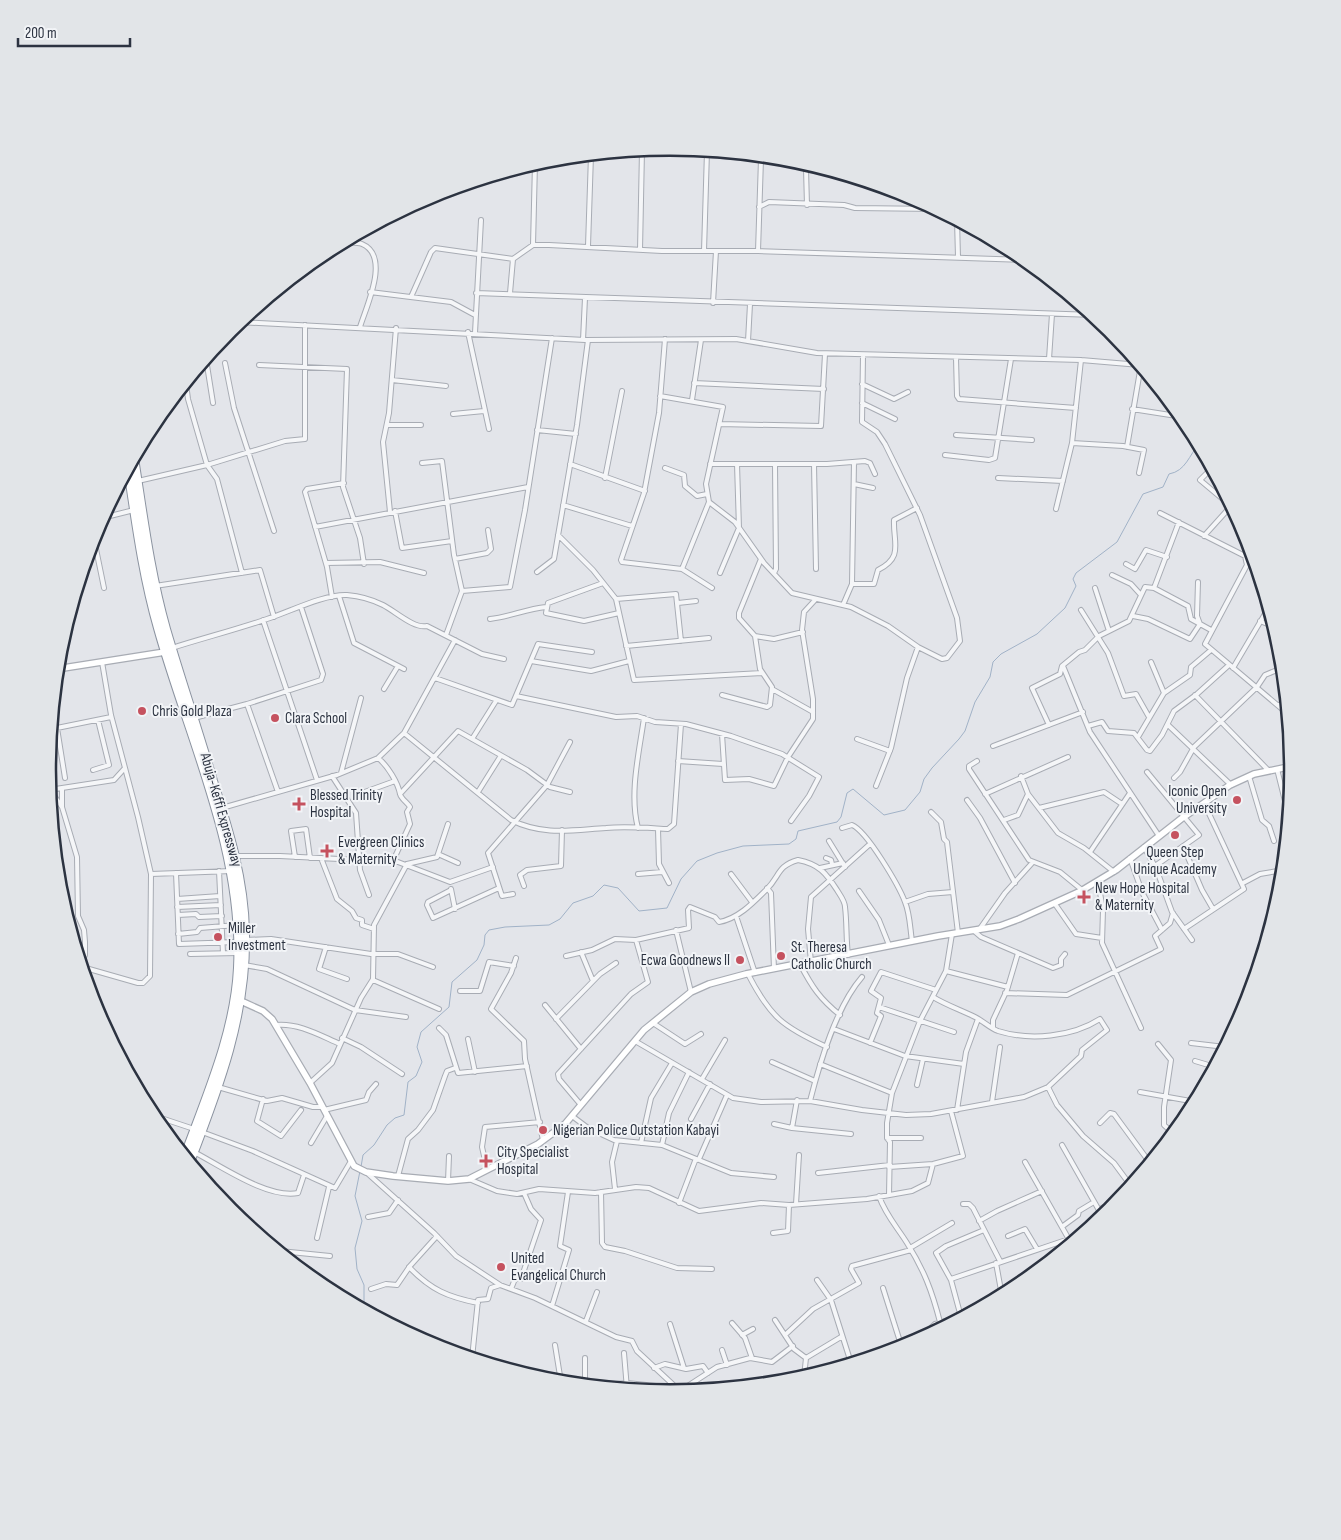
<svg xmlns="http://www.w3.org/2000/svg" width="1341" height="1540" font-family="'Sofia Sans Condensed',sans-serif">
	<rect width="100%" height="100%" fill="#e3e5ea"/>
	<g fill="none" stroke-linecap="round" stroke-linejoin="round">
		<path stroke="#a1b2c7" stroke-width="1" d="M361 1167 363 1155 374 1145 387 1125 395 1118 404 1115 408 1082 416 1076 422 1062 417 1047 421 1032 449 1007 452 982 477 960 484 945 485 935 489 930 505 927 549 925 560 919 573 903 593 896 604 885 618 888 639 911 667 908 681 879 697 861 717 853 743 846 789 844 796 839 798 831 837 822 841 817 847 793 853 789 884 815 905 810 920 792 924 779 932 768 959 739 965 731 975 702 990 677 993 662 1001 654 1037 634 1065 608 1076 586 1073 579 1076 573 1117 542 1143 494 1163 487 1169 474C1186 471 1189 455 1199 444
			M360 1171 355 1196 362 1221 355 1248 357 1269 364 1285V1309"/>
		<g stroke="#a8acb4" stroke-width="6">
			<path id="street" d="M707 155 801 162 806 169 807 205
				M500 174H507
				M759 207 769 202 844 205 855 208 937 209
				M957 220 958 257
				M343 242C349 243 357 242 362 244 391 256 366 307 360 327
				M533 245 535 163
				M588 246 591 155
				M640 250 642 150
				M704 251 707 151
				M758 251 761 159
				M370 292 451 302 475 315
				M476 293 1094 315
				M510 293 513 259 533 245H549L662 251H758L1026 260
				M411 297 431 252 435 248 513 259
				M713 303 716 251
				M239 322 585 340 736 339 817 353 1081 360 1140 365
				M468 332 489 429
				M475 333 481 220
				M665 339 659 413 644 493 621 560 622 562 682 569 712 588
				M583 340 585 298
				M748 341 750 304
				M956 358 957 396 959 399 1076 408
				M206 359 213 403
				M1049 359 1052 314
				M225 363 234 408 274 531
				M259 365 347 369 343 487 360 538 364 564
				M392 380 446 386
				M694 383 824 389
				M186 384 188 399 207 465 217 479 242 573
				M862 384 894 399 908 392
				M660 396 723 407 706 484 709 502 682 569
				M692 400 701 340
				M862 403 895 419
				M1132 409 1183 417
				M453 414 484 411
				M719 424 821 426 825 354
				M387 425H421
				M537 430 576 434
				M956 435 1032 440
				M1072 443 1123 446 1144 450 1139 473
				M1127 447 1141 365
				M945 455 989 460 995 458 1011 359
				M422 463 442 461 454 555 462 591 446 635
				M570 464 645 491
				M710 464H827L865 461 870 463 875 474
				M814 464 816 569
				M665 468 684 475 685 486 697 496 707 494
				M1212 468 1200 480 1231 506
				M605 478 622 391
				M998 478 1063 481
				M138 481 207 465 285 441 305 439V325
				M854 484 873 488
				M709 502 735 522 764 563 792 593 851 607 888 626 918 647 942 659 947 658 960 641 957 618 920 515 885 444 877 432 862 422 863 356
				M563 505 632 526
				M1056 509 1072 443 1081 360
				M395 511 402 548 452 541
				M390 512 383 442 389 413 396 328
				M1160 513 1245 556
				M102 518 134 510
				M315 527 528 487
				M558 535 593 570 616 599 634 680 762 673
				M1204 536 1232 505
				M95 544 104 588
				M1252 551 1245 556 1247 565 1205 644 1288 714
				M455 559 487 553 491 549 488 530
				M326 563 380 562 424 573
				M1126 564 1135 569 1146 550 1167 557
				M537 572 554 559 577 425 588 340
				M720 573 739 528 737 464
				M774 573 776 569 775 464
				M1112 575 1131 584 1141 595
				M603 583 548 603 546 613 584 621 619 613
				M852 584H874L878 570C904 557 893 543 894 520L917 508
				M155 586 260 570 274 617
				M1095 588 1109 631
				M1154 588 1179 522
				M462 591 510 587 525 510 552 338
				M339 596 354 643 404 669
				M332 597 327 567 305 492 307 489 344 483
				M616 599 676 594 681 641
				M678 603 696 601
				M843 605 852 584 854 462
				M1081 610 1108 653 1124 696 1136 694 1149 717
				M1133 616 1148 619 1190 639 1200 624 1197 616 1198 582
				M490 619C509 617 526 609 546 607
				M263 620 317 780
				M1260 621 1275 627
				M755 636 774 639 803 632
				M626 646 709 638
				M172 648C203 638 235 630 267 619 289 612 324 594 347 595 359 596 373 600 383 605 395 611 414 629 427 626L482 654 504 659
				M531 661 591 671 629 661
				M1151 662 1164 693
				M1063 666 1090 732 1159 836
				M1233 668 1269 607
				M435 678 512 705 538 644 592 652
				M384 689 398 666
				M772 689 813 712
				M722 695 767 707 770 705 772 687 760 669 755 636 739 618V613L761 559
				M1195 695 1269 771
				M516 696 616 717 637 716 655 722 686 724 731 736 782 754 819 777 809 796 791 821
				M247 704 278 792
				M1279 706 1286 697
				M194 718 247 704 321 680 323 674 301 607
				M1049 725 1032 688 1060 674 1062 666 1079 652 1085 650 1099 636 1129 621 1145 587 1154 588 1188 606 1191 619 1211 630
				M1168 725 1231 785
				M1088 726 1102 722 1108 731 1134 733 1147 750 1150 751 1162 735 1174 711 1197 694 1229 665
				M57 728 65 778
				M52 729 111 717
				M404 733 511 820C543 836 572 830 606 828 626 826 648 828 668 829L674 824 681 724
				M722 734 725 780 749 779 774 786 788 757 813 719V699L802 630 804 612 816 599
				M1138 737 1164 693 1190 675 1191 667 1211 650
				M472 739 496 701
				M857 739 890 751
				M993 746 1083 712
				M378 758C388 766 398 783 400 794 401 799 408 803 410 807L407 812 410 824 393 861
				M678 761 723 764
				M977 761 969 766V769L1029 860 1060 872 1082 890
				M1277 769 1289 817
				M93 770 109 765 98 720
				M1147 772 1199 835 1155 866
				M341 773 361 698
				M332 776 356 813 360 870 369 895
				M1021 776 1028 794 1058 833 1084 848 1114 872
				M1249 776 1262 820 1269 826 1274 841
				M1174 778 1180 772 1194 747 1257 687 1265 675 1277 670 1283 661
				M876 786 891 748 907 678 918 647
				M62 788V807L77 857 78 916 84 930 85 942V955L81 964
				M49 790 114 780 124 769
				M50 790 62 807
				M478 792 500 757
				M362 793 395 781
				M400 794 458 731 527 770 550 787 570 792
				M985 794 1068 757
				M967 800 980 818 1015 883
				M222 808 337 775 378 758 404 733 455 640
				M1039 808 1104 792 1122 804
				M931 812 941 822 944 839 947 842 958 933
				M1004 820 1018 815 1028 794
				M638 828C629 794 639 753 644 718
				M842 828 852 825C867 831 899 886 905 902 910 914 910 928 912 941
				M658 829 659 864 669 883
				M829 841 845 867
				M1183 846 1202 890 1213 909
				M1144 847 1156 868 1172 912 1192 940
				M1090 852 1130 793
				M438 854 458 863
				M235 856H280L398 862 450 882 493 867
				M295 857 291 831 306 829 310 858
				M321 858 337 899 352 911 356 918 362 920V925L374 929
				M826 858 831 860 832 864
				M1130 858 1142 892 1162 930
				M820 868 843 863
				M219 871 223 953
				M176 873 179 944 237 942
				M151 874 232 871
				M638 874 662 872
				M731 874 752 902
				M1098 881 1103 910 1102 943 1141 1028
				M1243 883 1260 874 1284 870
				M524 886 520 875 527 870 561 866 562 830
				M767 888 771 893 774 969
				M451 889 455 909
				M451 890 428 902 427 905 433 918 499 888
				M859 891 879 920 889 945
				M513 894 502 896 488 853 547 785 570 742
				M177 899 220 896
				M905 902 928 894 953 892
				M1055 904 1076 934 1102 938
				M177 907 221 905
				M178 915 196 914 199 917 222 916
				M736 916 755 973
				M1184 929 1244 889 1205 805
				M676 930 691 992
				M979 930 1005 893 1033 862
				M974 931 981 937 1053 968 1061 965V959L1065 954
				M178 934 197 932 200 928 237 925
				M245 940 271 939 371 954H398L433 967
				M326 947 319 969 347 979
				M581 952 593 981
				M190 954 238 953
				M566 956 592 950 615 939 636 940 689 928 688 910 690 907 715 917 719 922C738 919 754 902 767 889 780 876 777 866 798 860 819 864 826 873 837 890 840 895 845 901 845 907 847 923 846 939 848 955
				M516 958 511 973 491 1009 524 1041 525 1059 543 1140
				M811 962 808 929 811 897 870 844
				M800 964C812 987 820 999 840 1015
				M244 965 267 969 355 1010 406 1017
				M82 967 138 983H143L150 976 151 874 138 817 111 715 102 662
				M946 971 1008 987
				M748 974C770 1017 783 1027 827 1047
				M373 980 439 1009
				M460 991H480L489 962 514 966
				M1005 993 1067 995 1161 949 1155 936 1170 923 1173 913
				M545 1005 581 1049
				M879 1007 954 1032
				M556 1019 600 974 616 963
				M653 1023 685 1044 701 1034
				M276 1025C299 1023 319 1035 340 1044
				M439 1028 446 1035 458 1073 527 1066
				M993 1028V1020L1007 990 1018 953
				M834 1029 905 1056 964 1064
				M342 1038 361 1047 402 1074
				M468 1039 475 1072
				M635 1041 733 1098 761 1102 810 1101 862 1110 906 1115 931 1114 1024 1097 1048 1087 1081 1056 1082 1050 1107 1030 1100 1019C1072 1037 1030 1041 998 1031 990 1028 983 1021 975 1017 961 1010 946 1005 933 997
				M870 1043 881 1016 877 1013 881 998 871 991 881 972 936 990
				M1191 1043 1225 1047
				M1158 1044 1171 1060 1164 1107V1125L1174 1134
				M1195 1061 1215 1067
				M772 1062 815 1081
				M820 1064 892 1093
				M702 1079 725 1040
				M310 1083 332 1063 361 998 373 979 374 925 407 864 437 857 448 824
				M917 1085 923 1059
				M218 1087 267 1101 282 1098 313 1107H322
				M1048 1087 1057 1105 1083 1136 1114 1163 1131 1186
				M1140 1092 1196 1102
				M263 1099 257 1121 281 1136 301 1110
				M797 1100 792 1128 851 1134
				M810 1101C820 1062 836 1007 862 977
				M992 1102 1000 1047
				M581 1105 559 1079 558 1074 631 994 648 982 636 940
				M324 1110 366 1100 369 1092 376 1084
				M957 1110 966 1052 978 1019
				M152 1115 194 1129
				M572 1116 588 1128 614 1140 662 1145 731 1173 774 1177
				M691 1119 710 1084
				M1100 1123 1110 1113 1114 1114 1150 1163
				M774 1124 792 1128
				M202 1132 253 1151 335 1188 351 1161
				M887 1138H921
				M311 1143 327 1116
				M641 1143 651 1098 672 1063
				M662 1145 669 1113 689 1072
				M1062 1145 1100 1212
				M194 1152C221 1166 268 1199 298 1193L304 1175
				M1025 1162 1071 1243
				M889 1167 933 1164 963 1156 951 1111
				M487 1169 482 1147 485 1127 540 1122
				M366 1172 434 1233 456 1256 500 1285 535 1298 616 1337 632 1341 637 1351 681 1392
				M818 1173 890 1165
				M398 1176 408 1139 418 1130 433 1110 445 1076 447 1071 455 1068
				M469 1179 497 1191 517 1194 539 1189 595 1193 636 1187 649 1188 699 1211 761 1203 789 1205 867 1199 912 1191 928 1183 933 1164
				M448 1181 449 1156
				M615 1189 612 1162 617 1141
				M601 1192 602 1243 605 1247 625 1251 677 1268 712 1269
				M889 1195 890 1142 887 1138V1123L892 1093 920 1021 946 971 952 934
				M879 1196C885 1214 897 1227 907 1243 924 1270 932 1291 940 1322
				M679 1203 695 1161 699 1159 727 1095
				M796 1204 799 1155
				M963 1204H969L973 1208 1000 1261
				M233 1213 242 1220
				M368 1217 389 1213 398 1200
				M1099 1220 1102 1208 1121 1199
				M979 1221 997 1211 1042 1191
				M1063 1226 1078 1215 1079 1211 1094 1202
				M773 1233 788 1231 789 1205
				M1008 1236 1025 1229 1037 1249
				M317 1238 329 1187
				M910 1248 952 1223
				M280 1251 330 1256
				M996 1263 1002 1296
				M409 1267C431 1290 448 1297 478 1303
				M951 1279 1069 1239
				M817 1280 831 1300 851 1363
				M883 1288 902 1348
				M371 1289 386 1284 397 1285 410 1266 437 1236
				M511 1289 515 1279H521L541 1220 531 1209 524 1193
				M552 1306 569 1250 560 1246 568 1192
				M961 1317 951 1280 936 1253 946 1246 984 1230
				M775 1320 794 1349 806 1358 804 1377
				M586 1321 597 1292
				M732 1323 745 1338 752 1358
				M670 1324 684 1368
				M742 1335 753 1329
				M785 1335 813 1309 859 1283 851 1269 852 1266 911 1250
				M916 1342 935 1324 963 1316
				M555 1345 561 1382
				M722 1350 727 1365
				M624 1353 627 1389
				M472 1358 478 1300 488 1299 491 1288 500 1285
				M585 1358V1379L587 1385
				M806 1358 841 1337
				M654 1368 665 1364 686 1369 703 1366 708 1373
				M595 1386 627 1383 675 1388
				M680 1391 717 1367 750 1358 772 1362 793 1346"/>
		</g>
		<g stroke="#a8acb4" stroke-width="8">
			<path id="secondary" d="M57 669 165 652
				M241 1001 263 1011 272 1019 310 1083 354 1166 366 1172 393 1176 448 1181 469 1179 538 1144 565 1124 644 1030 691 992 709 984 746 974 938 936 1000 926 1019 919 1081 891 1116 870 1181 819 1230 785 1254 774 1293 766"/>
		</g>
		<g stroke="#8b93a0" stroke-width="10">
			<path id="highway" d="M134 458C143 515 150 573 166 629 181 680 198 730 213 781 229 831 244 879 245 932 247 1014 219 1087 190 1162
				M128 469C136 522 143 576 158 628 189 739 244 850 238 968 235 1032 207 1095 185 1155"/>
		</g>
		<use href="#street" stroke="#f5f6f8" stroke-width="4"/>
		<use href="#secondary" stroke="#fff" stroke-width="5.5"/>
		<use href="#highway" stroke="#fff" stroke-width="8"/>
	</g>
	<g fill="#c5525f" stroke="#f2f4f7" stroke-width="2">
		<circle cx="142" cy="711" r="5"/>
		<circle cx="275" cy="718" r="5"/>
		<circle cx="1237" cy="800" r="5"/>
		<path d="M296.5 796.5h5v5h5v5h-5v5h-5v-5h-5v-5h5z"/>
		<circle cx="1175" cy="835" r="5"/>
		<path d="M324.5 843.5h5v5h5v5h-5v5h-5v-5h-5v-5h5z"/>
		<path d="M1081.5 889.5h5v5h5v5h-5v5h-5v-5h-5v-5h5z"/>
		<circle cx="218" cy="937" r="5"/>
		<circle cx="781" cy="956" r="5"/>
		<circle cx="740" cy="960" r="5"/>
		<circle cx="543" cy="1130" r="5"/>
		<path d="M483.5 1153.5h5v5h5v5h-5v5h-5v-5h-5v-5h5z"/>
		<circle cx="501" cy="1267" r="5"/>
	</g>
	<g text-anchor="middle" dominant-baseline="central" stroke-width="4" stroke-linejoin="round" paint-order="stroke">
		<g font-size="15" fill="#2c3341" stroke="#f2f4f7" text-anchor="start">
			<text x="152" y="711">Chris Gold Plaza</text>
			<text x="285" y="718">Clara School</text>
			<text x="1227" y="791" text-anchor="end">Iconic Open<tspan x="1227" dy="17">University</tspan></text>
			<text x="310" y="795">Blessed Trinity<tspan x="310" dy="17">Hospital</tspan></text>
			<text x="338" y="842">Evergreen Clinics<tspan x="338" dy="17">&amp; Maternity</tspan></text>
			<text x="1175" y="852" text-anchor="middle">Queen Step<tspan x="1175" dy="17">Unique Academy</tspan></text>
			<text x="1095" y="888">New Hope Hospital<tspan x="1095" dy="17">&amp; Maternity</tspan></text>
			<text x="228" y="928">Miller<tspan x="228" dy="17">Investment</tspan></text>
			<text x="791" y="947">St. Theresa<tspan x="791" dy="17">Catholic Church</tspan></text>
			<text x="730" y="960" text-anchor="end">Ecwa Goodnews II</text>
			<text x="553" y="1130">Nigerian Police Outstation Kabayi</text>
			<text x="497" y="1152">City Specialist<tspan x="497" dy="17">Hospital</tspan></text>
			<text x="511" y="1258">United<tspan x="511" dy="17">Evangelical Church</tspan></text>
		</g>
		<g font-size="15" fill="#2c3341" stroke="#f2f4f7">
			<text transform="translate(221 810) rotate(74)">Abuja-Keffi Expressway</text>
		</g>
	</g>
	<path d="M0 0H1341V1540H0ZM56 770a614 614 0 1 1 1228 0a614 614 0 1 1-1228 0Z" fill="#e2e5e8" fill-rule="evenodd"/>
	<path fill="none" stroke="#2c3341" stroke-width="2.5" d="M56 770a614 614 0 1 1 1228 0a614 614 0 1 1-1228 0Z"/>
	<path d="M18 38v8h112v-8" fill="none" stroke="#2c3341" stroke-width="2.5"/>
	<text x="25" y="38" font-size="15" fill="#2c3341" stroke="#f2f4f7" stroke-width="4" paint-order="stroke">200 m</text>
</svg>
